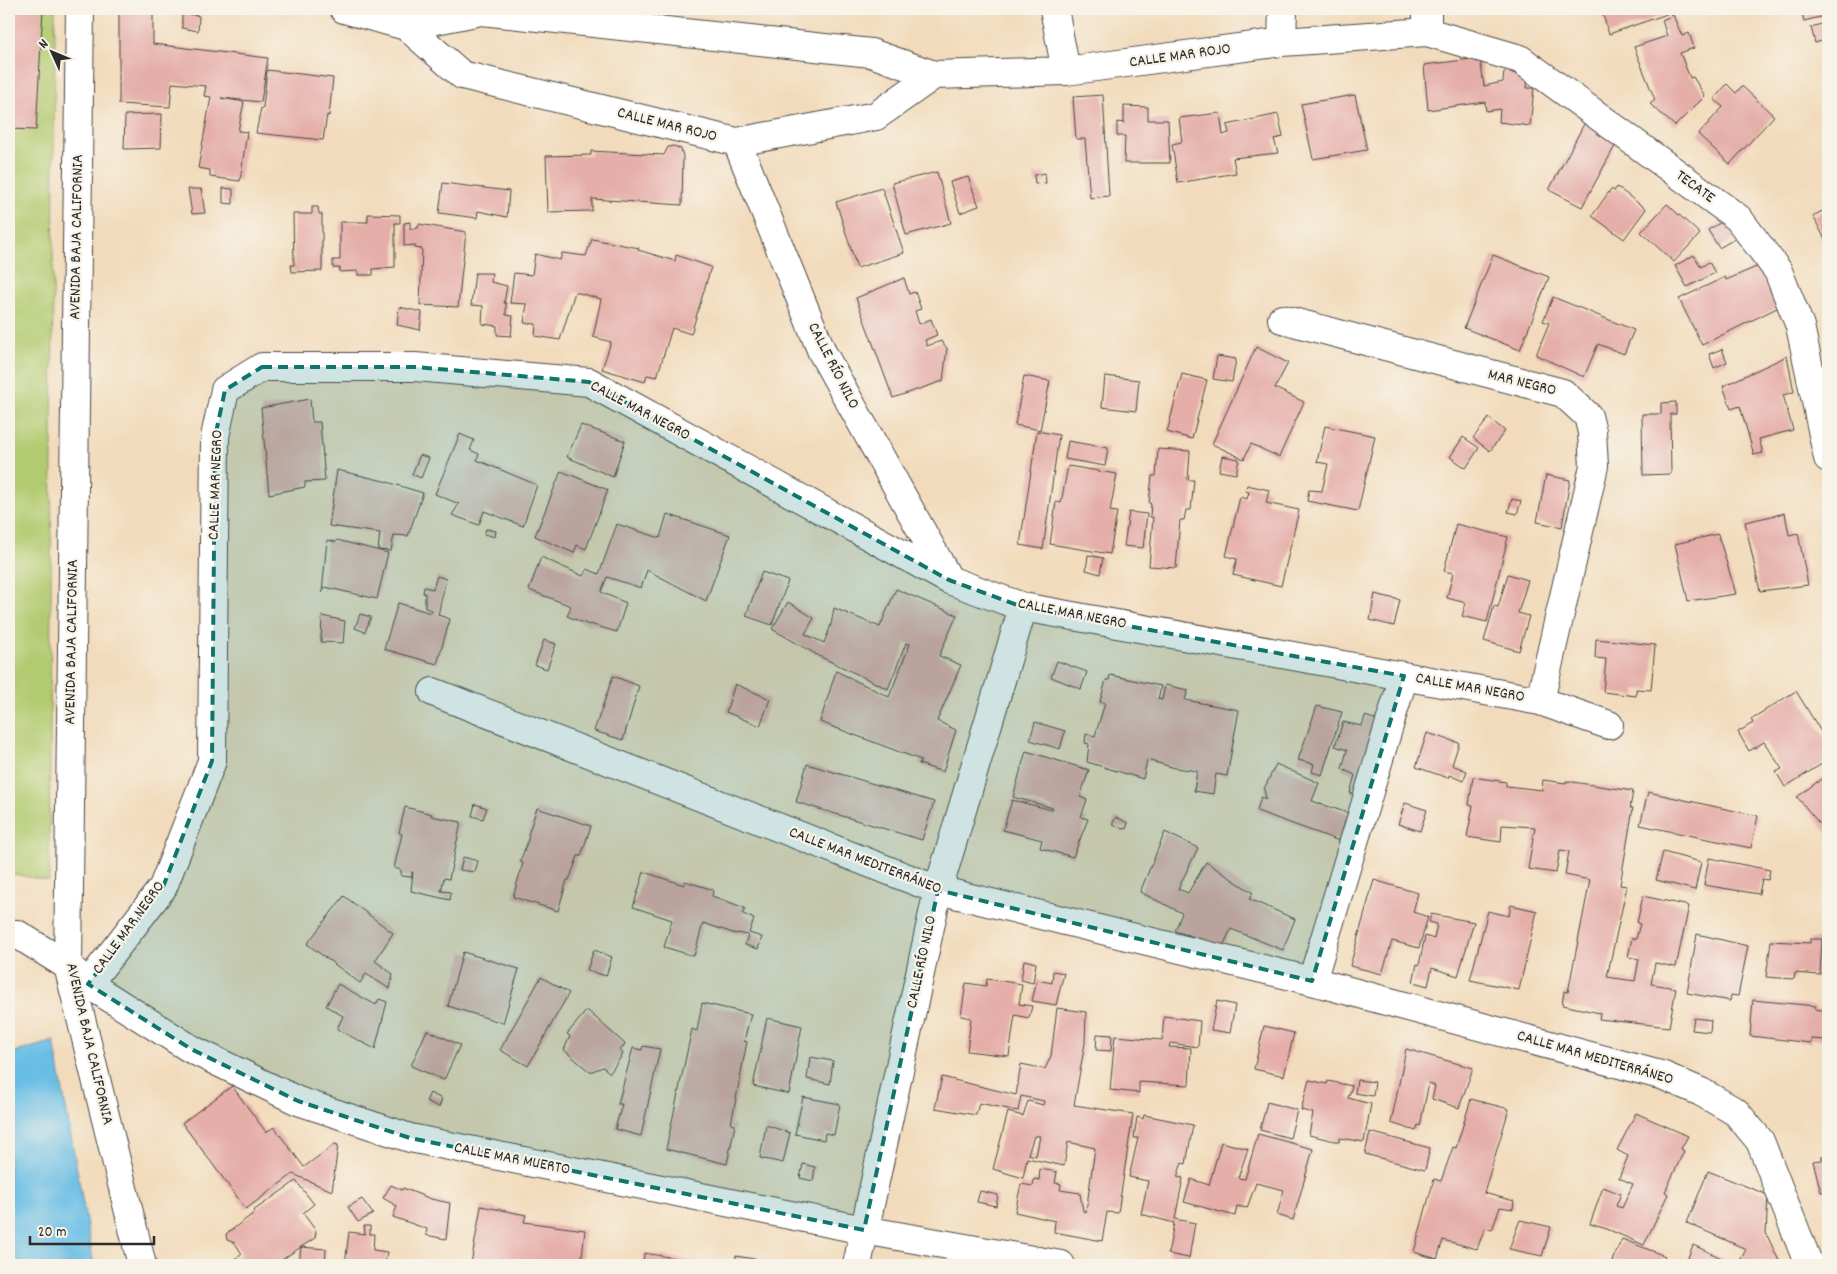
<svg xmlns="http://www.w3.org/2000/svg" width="1837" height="1274" font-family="Dekko,sans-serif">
	<rect width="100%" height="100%" fill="#f7f3e8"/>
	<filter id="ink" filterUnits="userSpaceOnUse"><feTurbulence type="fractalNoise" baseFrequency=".02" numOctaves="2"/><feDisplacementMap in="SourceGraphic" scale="10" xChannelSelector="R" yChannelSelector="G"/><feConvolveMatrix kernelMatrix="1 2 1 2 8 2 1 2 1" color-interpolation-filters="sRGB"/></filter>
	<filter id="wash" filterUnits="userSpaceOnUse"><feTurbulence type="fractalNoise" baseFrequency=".0096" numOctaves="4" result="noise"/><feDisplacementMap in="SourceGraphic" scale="20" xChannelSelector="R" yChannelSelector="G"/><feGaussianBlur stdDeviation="1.12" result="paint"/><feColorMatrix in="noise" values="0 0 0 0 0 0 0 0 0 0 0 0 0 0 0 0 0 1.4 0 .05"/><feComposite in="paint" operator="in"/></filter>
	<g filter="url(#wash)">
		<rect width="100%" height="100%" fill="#f2dbbc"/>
		<path fill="#b2ca6f" stroke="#6e7a4d" d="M9 9H55L49 881 9 873Z"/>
		<path fill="#69bee5" stroke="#4a7488" d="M54 1041 94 1265H9V1054Z"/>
		<g id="blocks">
			<path fill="#e5aea9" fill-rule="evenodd" d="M9 9H43L36 130 9 129Z
				M119 9H153V44L268 58 261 102 221 98 244 102 238 131 247 132 240 181 210 177V170L198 168 211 97 204 96 206 86 172 83 170 107 119 104Z
				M1601 9H1665L1667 14 1609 34Z
				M1801 9H1828V39L1815 43 1811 27 1825 23 1824 16 1804 21Z
				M182 13 199 16 198 31 182 28Z
				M1673 15 1682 36 1689 33 1694 48 1680 53 1690 78 1693 77 1705 96 1675 126 1650 104 1655 100 1634 47 1667 36 1662 20Z
				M1480 58 1484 86 1503 82 1504 72 1528 75 1527 88H1534L1530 126 1499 122 1500 109 1486 111 1485 102 1428 110 1424 65Z
				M267 70 333 78 329 116 327 115 323 140 256 133 261 108H263Z
				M1727 84 1736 93 1742 86 1774 116 1730 164 1698 134 1723 107 1714 99Z
				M1103 95 1109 196 1090 198 1085 139H1076L1073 97Z
				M1355 95 1367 150 1313 159 1301 104Z
				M1124 106 1148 107V120H1168L1170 163H1124L1125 136H1117V122L1124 123Z
				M1592 109 1623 131 1582 207 1549 190Z
				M1220 113 1223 135 1229 133 1227 125 1278 114 1283 137 1274 139 1278 153 1233 158 1236 173 1178 183 1172 144 1182 142 1179 118Z
				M162 114 161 148 124 149 125 115Z
				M674 146 681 149 683 156 682 205 592 199V211L548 212 546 156 591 155V151L664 155 668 147Z
				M937 172 951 223 906 235 892 183Z
				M1045 173 1046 183 1035 184 1034 175Z
				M968 177 979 206 960 213 950 182Z
				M443 183 509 191 507 217 478 211 477 218 439 213Z
				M1617 187 1646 209 1624 239 1592 216 1611 189 1614 191Z
				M223 188 233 189V204L223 203Z
				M882 188 904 253 857 268 836 202Z
				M188 189H201L205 213 192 214Z
				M1667 204 1700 234 1674 262 1641 232Z
				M312 207H318L319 214H322V271L292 272 291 265H294L293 214H312Z
				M1828 208V245L1813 216Z
				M368 214 400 215V223H395V267L373 269V275H358V271L340 272V268H333V260H340V222H368Z
				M1723 221 1738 237 1719 248 1708 230Z
				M410 222V229L418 228 419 224 466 232 458 307 420 305 422 249 415 248V245L404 246V223Z
				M592 239 639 248 638 250 675 261 676 255 711 267 691 334 672 328 657 377 647 375 645 382 602 369 611 342 593 337 601 299 575 292 560 340 535 336 536 324 524 323 527 304 510 303 514 273 532 275 535 254 560 260 562 253 586 256Z
				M1493 255 1549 277 1520 350 1464 328Z
				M1694 255 1701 267 1709 262 1715 273 1687 287 1675 266Z
				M1761 265 1779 307 1702 345 1679 299 1725 277 1726 280Z
				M475 273H492L491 282 507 286 504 303H506V315L513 316 511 336 497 335V326L482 324 483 306 471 305Z
				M904 278 909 294 915 292 921 309 915 311 919 324 931 319 937 335 925 340 927 346 941 341 947 348 943 381 893 398 856 298Z
				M1553 297 1634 330 1624 354 1598 344 1584 377 1536 355 1549 323 1543 321Z
				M399 307 422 312 420 330 397 325Z
				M1256 347 1288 363 1275 388 1304 402 1279 457 1251 444 1244 459 1212 444Z
				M1722 349 1727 362 1714 368 1709 354Z
				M1217 356 1236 359 1232 382 1213 379Z
				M1787 356 1794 392 1783 395 1793 430 1759 439 1763 453 1754 455 1740 406 1731 409 1723 386Z
				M1182 374 1207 380 1192 439 1167 432Z
				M1024 376 1050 381 1040 430 1015 425Z
				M1105 376 1139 380 1136 411 1102 407Z
				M310 399 312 422H320L325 481 305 482V487L269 494 261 408Z
				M1676 402V414H1670L1671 474 1643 475 1642 414H1661V403Z
				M1489 418 1505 431 1490 451 1473 438Z
				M581 425 625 441 613 477 567 457Z
				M1325 426 1375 436 1358 511 1307 501 1309 490 1322 491 1328 464 1317 462Z
				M1037 431 1059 435 1043 549 1020 545Z
				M460 434 474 440 470 450 479 454 477 460 537 485 523 526 484 511 479 525 452 515 459 504 435 494Z
				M1463 437 1479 448 1466 468 1450 457Z
				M1068 441 1108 448 1105 466 1065 459Z
				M1158 449 1190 451 1188 480H1194L1191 510H1186L1184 520H1180L1176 568 1149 566 1153 517H1150L1151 504 1149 503 1152 476H1156Z
				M420 455 429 458 421 478 412 474Z
				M1222 456 1239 459 1236 474 1219 471Z
				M1068 466 1117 474 1110 511 1117 512 1110 554 1050 544 1056 502 1061 503Z
				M337 470 384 481 423 493 408 536 394 535 391 551 378 550 380 533 329 526Z
				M561 471 608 490 586 549 577 545 574 553 535 536Z
				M1546 475 1570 480 1562 527 1537 522Z
				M1247 485 1269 490 1266 503 1299 510 1281 586 1233 575 1237 559 1226 556 1240 497 1247 499 1249 492 1245 491Z
				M1512 499 1521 501 1517 514 1508 512Z
				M1129 512 1147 514 1143 548 1124 546Z
				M1785 513 1789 535 1798 533 1808 585 1760 591 1745 522Z
				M667 514 730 535 706 601 647 570 641 588 607 577 601 592 626 603 617 632 590 624 589 625 567 616 571 606 529 590 541 557 583 576 587 569 599 574 617 524 660 538Z
				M1456 524 1508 537 1487 622 1462 616 1466 603 1447 598 1453 573 1444 571Z
				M486 529 496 531 495 537 484 534Z
				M1718 534 1736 594 1688 601 1675 544Z
				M327 540 336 542 337 540 388 553 377 599 325 587 322 593Z
				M1088 555 1103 558 1100 574 1086 570Z
				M762 572 788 581 772 625 746 616Z
				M1508 574 1528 580 1518 613 1529 616 1519 651 1484 641 1494 606 1498 607Z
				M437 576 446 579 438 615 450 619 437 664 384 649 398 603 431 613 432 610 425 608V593H423L424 587 433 589Z
				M896 589 957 615 939 656 961 665 937 721 956 730 943 772 919 764 921 760 820 722 836 671 889 697 910 644 906 643 888 689 819 656 772 629 788 602 814 618 805 634 824 643 831 625 834 608 880 627Z
				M1375 594 1400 600 1394 626 1370 620Z
				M360 614 371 617 365 632 355 628Z
				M322 616 345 621 343 643 321 642Z
				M1596 639 1655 645 1651 690 1636 689V696L1603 692 1606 659 1595 658Z
				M544 640 556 644 547 669 535 665Z
				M1057 661 1087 672 1081 689 1051 677Z
				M1110 675 1161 686 1158 699 1162 700 1165 685 1188 690 1185 700 1239 710 1227 776 1216 774 1213 794 1194 791 1197 771 1175 768 1147 760 1143 779 1087 762 1089 744 1085 743 1086 734 1095 736 1105 703 1100 702 1106 680H1109Z
				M613 676 639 686 623 740 594 731Z
				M735 684 770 699 760 726 726 712Z
				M1796 691 1828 743V760L1785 787 1776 772 1782 769 1764 742 1749 751 1738 732 1753 723 1751 719Z
				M1317 706 1342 712 1322 775 1312 772 1314 764 1298 760Z
				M1365 716 1383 722 1360 796 1350 793 1355 775 1342 769 1347 750 1335 746 1343 722 1362 726Z
				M1035 722 1065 731 1060 749 1030 740Z
				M1427 733 1459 743 1452 765 1467 771 1463 781 1449 775 1448 778 1416 767Z
				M1026 751 1089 770 1080 797 1087 800 1081 817 1088 819 1073 857 1040 848 1042 840 1003 830 1012 800 1052 810 1053 808 1013 797Z
				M807 764 934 802 922 840 796 802Z
				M1276 764 1319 783 1312 801 1354 815 1345 843 1257 811 1261 797 1266 799 1264 789Z
				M1828 774V834L1797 797Z
				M1473 777 1506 782V786L1542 790 1543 780 1566 783V781L1633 791 1630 808H1633L1620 885 1627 886 1607 977 1635 981 1639 959 1628 957 1632 938 1636 939 1640 924 1637 923 1643 896 1689 906 1676 967 1655 963 1651 984 1676 988 1669 1027 1599 1019 1600 1013 1562 1005 1564 991 1568 992 1590 880 1565 875 1569 851 1560 850 1556 873 1528 869 1535 827 1502 825 1501 842 1467 837 1473 806 1469 805Z
				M1648 792 1758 816 1751 848 1640 825Z
				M1405 803 1427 810 1420 831 1398 824Z
				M475 804 487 808 483 819 472 816Z
				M405 807 432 814 431 816 461 822 449 879 444 878 441 891 451 892 450 900 411 891 413 872H412V877L401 876V870L394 868 402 834 399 833Z
				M537 808 591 826 581 856H578L569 880H567L558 911 513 897 523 863 520 862 529 837 528 835Z
				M1116 817 1128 823 1126 829 1112 825Z
				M1165 832 1198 848 1178 889 1188 893 1206 862 1253 893 1249 899 1295 919 1283 950 1231 929 1223 946 1175 931 1182 913 1140 892Z
				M1663 852 1701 862 1695 890 1656 880Z
				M463 857 478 861 475 872 460 870Z
				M1709 858 1770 870 1768 880 1762 879 1759 894 1704 885Z
				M644 872 684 885 685 881 713 890 712 896 745 908 743 914 754 919 749 933 762 937 758 949 745 945 748 935 737 933 736 934 703 923 694 956 664 947 672 920 633 907Z
				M1374 880 1418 893 1413 912 1428 917 1419 948 1392 941 1382 974 1350 966Z
				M344 896 393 933 375 961 393 974 390 989 366 974 360 983 307 944Z
				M1511 905 1537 911 1519 990 1470 980 1488 911 1509 916Z
				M1431 914 1474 922 1458 976 1432 968 1428 986 1413 982 1417 964 1419 965 1425 936 1434 939 1437 924 1429 922Z
				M1697 934 1748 946 1738 996 1731 995 1730 1001 1687 993Z
				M1810 939H1822L1820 975 1795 973 1794 979 1766 977 1771 941 1810 943Z
				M594 950 612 957 606 976 587 970Z
				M463 952 519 969 503 1023 448 1006Z
				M1024 960 1036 963 1033 983 1021 980Z
				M1053 971 1064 973 1056 1005 1032 1001 1037 980 1052 983Z
				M541 977 569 993 528 1066 500 1050Z
				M987 979 1022 984 1019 1004 1032 1006 1029 1018 1015 1015 1009 1056 967 1051 971 1018 961 1016 966 983 986 986Z
				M338 984 376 1005 379 999 387 1002 375 1049 337 1029 343 1016 326 1006Z
				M1753 1000 1816 1006 1815 1009 1828 1011V1040L1811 1039V1043L1750 1036Z
				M1217 1001 1235 1005 1230 1033 1211 1030Z
				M702 1003 751 1014 744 1041 747 1042 731 1124 735 1125 727 1164 666 1149 692 1029 697 1031Z
				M1057 1008 1086 1012 1085 1043 1074 1105 1133 1114 1118 1213 1107 1212 1102 1241 1054 1232 1055 1221 1015 1212 1021 1184 1033 1186 1034 1179 1039 1180 1040 1169 1057 1172 1055 1183 1061 1184 1060 1190 1080 1193 1083 1211 1086 1212 1095 1148 1068 1142 1064 1166 1027 1158 1023 1178 993 1169 1008 1112 1023 1116 1028 1101 1043 1105 1044 1101 1021 1096 1018 1111 979 1103 976 1115 935 1108 942 1077 1016 1095 1021 1064 1045 1069 1051 1056ZM1034 1136H1040L1036 1156 1028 1154Z
				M587 1010 625 1044 620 1050 623 1054 610 1073 603 1067 590 1072 564 1050 570 1036 567 1034Z
				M1164 1016 1200 1021 1198 1047 1170 1043 1169 1047 1191 1048 1189 1085 1139 1082V1093L1110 1090 1115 1036 1162 1040Z
				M767 1018 802 1026 789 1094 753 1086Z
				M1694 1018 1711 1020 1710 1032 1692 1030Z
				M1264 1026 1294 1033 1284 1076 1254 1069Z
				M427 1030 460 1045 444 1080 411 1066Z
				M1097 1034 1112 1035 1111 1051 1096 1050Z
				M643 1046 660 1049 641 1136 615 1129 622 1104H618L633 1048 642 1050Z
				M1406 1049 1473 1068 1459 1108 1432 1099 1435 1086 1429 1083 1420 1126 1418 1125 1416 1131 1391 1123Z
				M810 1057 833 1061 830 1084 807 1079Z
				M1309 1080 1327 1084 1328 1081 1352 1086 1348 1098 1371 1104 1364 1142 1340 1138 1339 1142 1309 1135 1313 1113 1301 1110Z
				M1357 1080 1375 1082 1373 1096 1355 1093Z
				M232 1086 266 1132 274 1127 304 1167 335 1144 338 1145 332 1191 293 1174 246 1209 182 1123Z
				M430 1093 442 1099 439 1107 426 1101Z
				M803 1097 840 1104 834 1135 825 1133 824 1140 795 1134Z
				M1471 1099 1509 1109 1484 1193 1514 1201 1513 1209 1500 1207 1492 1230 1485 1228 1477 1249 1443 1240 1437 1259 1414 1252 1434 1179 1441 1181 1453 1147 1456 1148Z
				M1267 1102 1297 1110 1290 1138 1260 1130Z
				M1636 1113 1688 1136 1681 1149 1684 1151 1665 1192 1668 1194 1644 1245 1607 1229 1590 1224 1603 1187 1621 1194 1616 1206 1622 1208 1633 1184 1619 1178 1628 1156 1617 1150Z
				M1144 1115 1193 1125 1186 1164 1182 1163 1177 1177 1183 1178 1175 1219 1195 1223 1189 1258 1168 1254 1174 1223 1141 1214 1148 1181 1129 1177 1138 1138H1134L1137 1117 1143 1119Z
				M766 1125 790 1133 783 1163 760 1158Z
				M1370 1132 1430 1148 1425 1170 1365 1154Z
				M1258 1134 1313 1149 1293 1220 1277 1215 1284 1190 1256 1183 1247 1208 1237 1206 1235 1216 1184 1202 1191 1179 1209 1185 1221 1142 1248 1149 1238 1178 1245 1179Z
				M1828 1155V1191L1821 1192 1813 1161 1822 1160V1156Z
				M803 1164 815 1167 813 1181 800 1178Z
				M1708 1171 1768 1195 1766 1233 1781 1265H1738L1746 1249 1687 1223Z
				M296 1181 314 1204 303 1213 316 1231 315 1238 301 1247 326 1249 325 1265H299L301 1247 274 1265H232L230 1262 242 1254 235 1243 227 1240 226 1234 254 1213 253 1211Z
				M391 1185 402 1190 403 1188 431 1199 450 1203 446 1239 426 1235 427 1229 393 1217 397 1206 383 1198Z
				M980 1191 998 1195 996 1206 977 1202Z
				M362 1199 373 1214 358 1222 348 1207Z
				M481 1206 526 1215 524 1222 585 1230 581 1265H513L500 1262V1265L471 1264Z
				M1520 1220 1551 1227 1542 1256 1509 1249Z
				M364 1226H370V1234H374L373 1250 387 1252 385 1265H345L349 1232 365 1234Z
				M1622 1239 1665 1256 1662 1265H1610Z
				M1693 1245 1737 1265H1685Z
				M644 1253 686 1260 709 1263 708 1265H643Z
				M736 1256 785 1264V1265H734Z"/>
		</g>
	</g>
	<g filter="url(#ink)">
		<use href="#blocks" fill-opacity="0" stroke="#494541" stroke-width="1"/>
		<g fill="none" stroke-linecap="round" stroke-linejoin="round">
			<g stroke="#494541" stroke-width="30">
				<path id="street" d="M344 9 406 26 462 75 737 142 876 116 934 75 1066 71 1282 42 1427 32 1520 59 1738 218 1778 271 1800 326 1828 458
					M1054 9 1066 71
					M406 26 481 11 871 53 934 75
					M1427 32V9
					M1282 42 1283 9
					M737 142 822 352 949 580
					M1282 319 1563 393 1588 416 1592 432 1594 466 1540 701
					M433 692 938 890 1312 981 1664 1076 1701 1092 1736 1112 1760 1141 1809 1265
					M9 934H17L68 966 88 984 191 1049 298 1101 410 1138 864 1230 1061 1265
					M1312 981 1404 676
					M88 984 163 887 212 761 215 437 225 390 262 367H415L589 382 949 580 1023 607 1540 701 1609 725
					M857 1265 938 890 1023 607"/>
			</g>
			<g stroke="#494541" stroke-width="30">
				<path id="secondary" d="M80 9 68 966 142 1265"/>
			</g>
			<use href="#street" stroke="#fff" stroke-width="28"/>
			<use href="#secondary" stroke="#fff" stroke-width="28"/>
		</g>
	</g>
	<path fill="#0f766e" fill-opacity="0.2" stroke="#0f766e" stroke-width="4" stroke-dasharray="10 6" stroke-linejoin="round" d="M262 367H415L589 382 949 580 1023 607 1404 676 1312 981 938 890 864 1230 410 1138 298 1101 191 1049 88 984 163 887 212 761 215 437 225 390Z"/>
	<g text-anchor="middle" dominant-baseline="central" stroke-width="4.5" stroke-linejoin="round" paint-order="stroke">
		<g font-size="16" fill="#2b2b2b" stroke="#f7f3e8">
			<text transform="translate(1180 56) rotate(-8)">CALLE MAR ROJO</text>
			<text transform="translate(667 125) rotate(14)">CALLE MAR ROJO</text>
			<text transform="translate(1695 187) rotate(36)">TECATE</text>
			<text transform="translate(77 237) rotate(-89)">AVENIDA BAJA CALIFORNIA</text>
			<text transform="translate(833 366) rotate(63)">CALLE RÍO NILO</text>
			<text transform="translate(1522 383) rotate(14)">MAR NEGRO</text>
			<text transform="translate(640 411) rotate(28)">CALLE MAR NEGRO</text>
			<text transform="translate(216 485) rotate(-88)">CALLE MAR NEGRO</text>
			<text transform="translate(1072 614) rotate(11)">CALLE MAR NEGRO</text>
			<text transform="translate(72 642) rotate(-89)">AVENIDA BAJA CALIFORNIA</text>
			<text transform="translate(1470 688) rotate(10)">CALLE MAR NEGRO</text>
			<text transform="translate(865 861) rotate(21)">CALLE MAR MEDITERRÁNEO</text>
			<text transform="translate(129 928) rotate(-54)">CALLE MAR NEGRO</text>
			<text transform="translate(922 962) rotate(-78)">CALLE RÍO NILO</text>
			<text transform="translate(89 1044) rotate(77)">AVENIDA BAJA CALIFORNIA</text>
			<text transform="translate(1595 1058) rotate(16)">CALLE MAR MEDITERRÁNEO</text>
			<text transform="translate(512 1159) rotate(11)">CALLE MAR MUERTO</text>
		</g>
	</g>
	<rect width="1837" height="1274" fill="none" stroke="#f7f3e8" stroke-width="30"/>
	<g transform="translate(52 52) rotate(314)" stroke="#f7f3e8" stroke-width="4" paint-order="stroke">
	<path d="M0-4L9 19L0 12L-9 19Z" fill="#2b2b2b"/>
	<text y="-8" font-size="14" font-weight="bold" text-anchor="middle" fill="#2b2b2b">N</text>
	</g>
	<path d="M30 1236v8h124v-8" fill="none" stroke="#2b2b2b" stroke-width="2.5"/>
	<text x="38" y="1236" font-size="15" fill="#2b2b2b" stroke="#f7f3e8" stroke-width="4" paint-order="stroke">20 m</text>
</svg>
